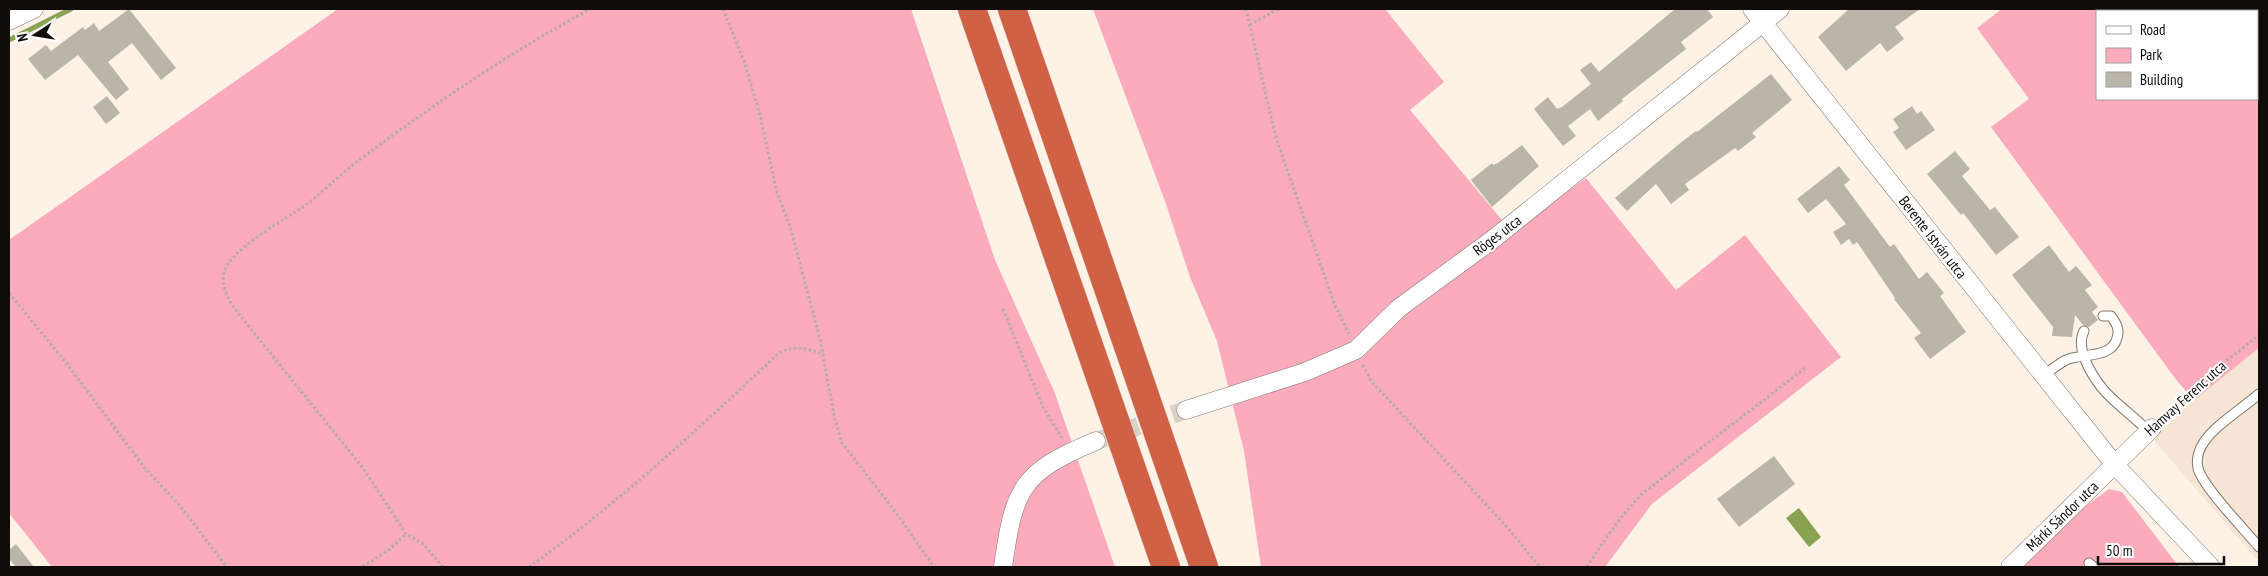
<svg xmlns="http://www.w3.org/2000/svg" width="2268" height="576" font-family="'PT Sans Narrow',sans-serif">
	<rect width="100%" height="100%" fill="#fef2e7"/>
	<path fill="#f6e4d4" d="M2259 348V562L2153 439 2194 400Z"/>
	<path fill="#fbabbc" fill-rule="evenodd" d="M338 9H911L995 260 1054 391 1115 567H52L9 513V240Z
		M1093 9H1385L1444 82 1410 110 1512 232 1586 178 1676 290 1745 235 1841 357 1652 504 1605 567H1261L1244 451 1217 341 1190 277 1165 201Z
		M2002 9H2259V348L2194 400 2177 381 1991 127 2029 99 1977 28ZM2097 11H2257V99H2097Z
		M2109 489 2122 492 2179 567H2023L2072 516Z"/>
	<path fill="#89a353" d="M1799 508 1821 537 1809 547 1786 518Z"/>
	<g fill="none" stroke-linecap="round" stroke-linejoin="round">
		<path stroke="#89a353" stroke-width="5" d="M9 40 71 9"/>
	</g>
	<path fill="#b9b5a8" d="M129 9 176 68 161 80 132 43 108 62 129 89 116 100 78 55 45 80 28 59 46 45 51 51 83 27 85 30 94 23 99 31Z
		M1675 9H1707L1713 17 1681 42 1686 49 1622 99 1623 101 1598 121 1590 109 1568 126 1576 136 1563 146 1534 109 1548 97 1557 109 1562 107 1591 84 1580 70 1591 62 1599 72Z
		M1849 9H1920L1895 27 1904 39 1887 52 1880 43 1846 71 1818 37Z
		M1771 74 1792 100 1752 133 1756 137 1738 151 1735 148 1685 184 1689 190 1671 204 1656 184 1627 211 1615 198 1679 144 1696 131 1697 132Z
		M107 96 120 113 106 124 93 107Z
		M1912 106 1917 114 1921 111 1935 130 1906 150 1893 132 1899 128 1893 119Z
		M1522 145 1539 166 1492 207 1471 180 1492 163 1493 165 1498 163Z
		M1955 151 1970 169 1962 176 1990 210 1995 207 2019 237 1996 255 1963 213 1961 215 1927 174Z
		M1839 166 1850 180 1844 185 1890 247 1894 244 1919 279 1927 272 1944 293 1940 296 1966 332 1930 359 1914 338 1921 333 1894 299 1895 298 1857 242 1853 245 1849 239 1841 245 1833 232 1846 224 1826 199 1808 213 1797 199Z
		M2049 245 2069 272 2076 266 2092 285 2085 290 2098 307 2092 312 2098 320 2089 327 2083 325 2075 315 2072 337 2052 336 2053 327 2012 275Z
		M1774 456 1795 484 1739 527 1717 499Z
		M16 544 34 567H16L9 559V550Z"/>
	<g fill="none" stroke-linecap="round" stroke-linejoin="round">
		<path stroke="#dad0c6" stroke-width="18" stroke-dasharray="18 9" stroke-linecap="butt" d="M1096 441 1186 410"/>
		<g stroke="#82786e" stroke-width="11">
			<path id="service" d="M2084 331C2075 348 2091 374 2102 388 2113 402 2135 417 2148 431
				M2043 376C2050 371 2058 364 2066 360 2081 353 2112 359 2117 338 2120 329 2116 323 2111 316H2103
				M2259 394C2243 408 2215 425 2204 442 2199 449 2196 459 2198 468 2202 486 2246 531 2259 547
				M2089 563 2094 567"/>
		</g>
		<g stroke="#82786e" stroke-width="19">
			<path id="minor" d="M1752 9 2115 465 2211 567
				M9 21 34 9
				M1186 410 1305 372 1356 350 1399 308 1492 240 1780 9
				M1003 567C1014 488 1021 472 1096 441
				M2010 567 2152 428"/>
		</g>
		<g stroke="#d4d3d3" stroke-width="29">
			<path id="motorway" d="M972 9 1166 567
				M1012 9 1204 567"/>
		</g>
		<path stroke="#b6aca4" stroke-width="3" stroke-dasharray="2.5 2.5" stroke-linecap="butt" d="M723 9 744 61 760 115 777 193 790 226 820 339 835 420 842 443 897 514 934 567
			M1246 9 1276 138 1334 303 1349 334
			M1250 25 1278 9
			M9 293 67 364 144 467 180 506 227 567
			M1003 309 1043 407 1062 438
			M1363 365 1371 381 1507 527 1540 567
			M2163 417 2225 362 2259 335
			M363 567 391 548 406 534
			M443 567 423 544 406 534 363 468 234 308C228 298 221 286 224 273 230 248 287 219 307 204 325 190 341 174 359 160 433 105 509 53 590 9
			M529 567C619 503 699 428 779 353 794 345 807 348 822 354
			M1587 567C1604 540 1620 517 1642 494L1805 368"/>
		<use href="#service" stroke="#fff" stroke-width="9"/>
		<use href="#minor" stroke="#fff" stroke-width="18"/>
		<use href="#motorway" stroke="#d06145" stroke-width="28"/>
	</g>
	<g text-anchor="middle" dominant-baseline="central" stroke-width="4" stroke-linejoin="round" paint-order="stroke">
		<g font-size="15" fill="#100c09" stroke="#fff">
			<text transform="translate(1497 235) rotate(-37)">Röges utca</text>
			<text transform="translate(1933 237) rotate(52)">Berente István utca</text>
			<text transform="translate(2185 398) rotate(-42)">Hamvay Ferenc utca</text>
			<text transform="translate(2062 516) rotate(-44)">Márki Sándor utca</text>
		</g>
	</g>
	<rect width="2268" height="576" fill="none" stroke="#100c09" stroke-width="20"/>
	<rect x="2096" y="10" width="162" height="90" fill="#ffffff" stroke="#9f9e9d"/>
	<rect x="2106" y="26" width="25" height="8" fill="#ffffff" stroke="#9f9e9d"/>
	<text x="2140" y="35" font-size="15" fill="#100c09">Road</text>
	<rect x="2106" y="48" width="25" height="15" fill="#fbabbc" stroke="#9f9e9d"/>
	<text x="2140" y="60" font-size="15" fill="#100c09">Park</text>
	<rect x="2106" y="72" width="25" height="15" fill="#b9b5a8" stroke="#9f9e9d"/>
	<text x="2140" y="85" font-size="15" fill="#100c09">Building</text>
	<g transform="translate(35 35) rotate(258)" stroke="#ffffff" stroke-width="4" paint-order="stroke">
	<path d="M0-4L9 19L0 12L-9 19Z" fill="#100c09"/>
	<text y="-8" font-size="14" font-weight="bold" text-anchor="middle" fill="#100c09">N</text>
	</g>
	<path d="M2098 556v8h126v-8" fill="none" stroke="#100c09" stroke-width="2.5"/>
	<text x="2106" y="556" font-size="15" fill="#100c09" stroke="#ffffff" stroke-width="4" paint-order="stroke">50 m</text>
</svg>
